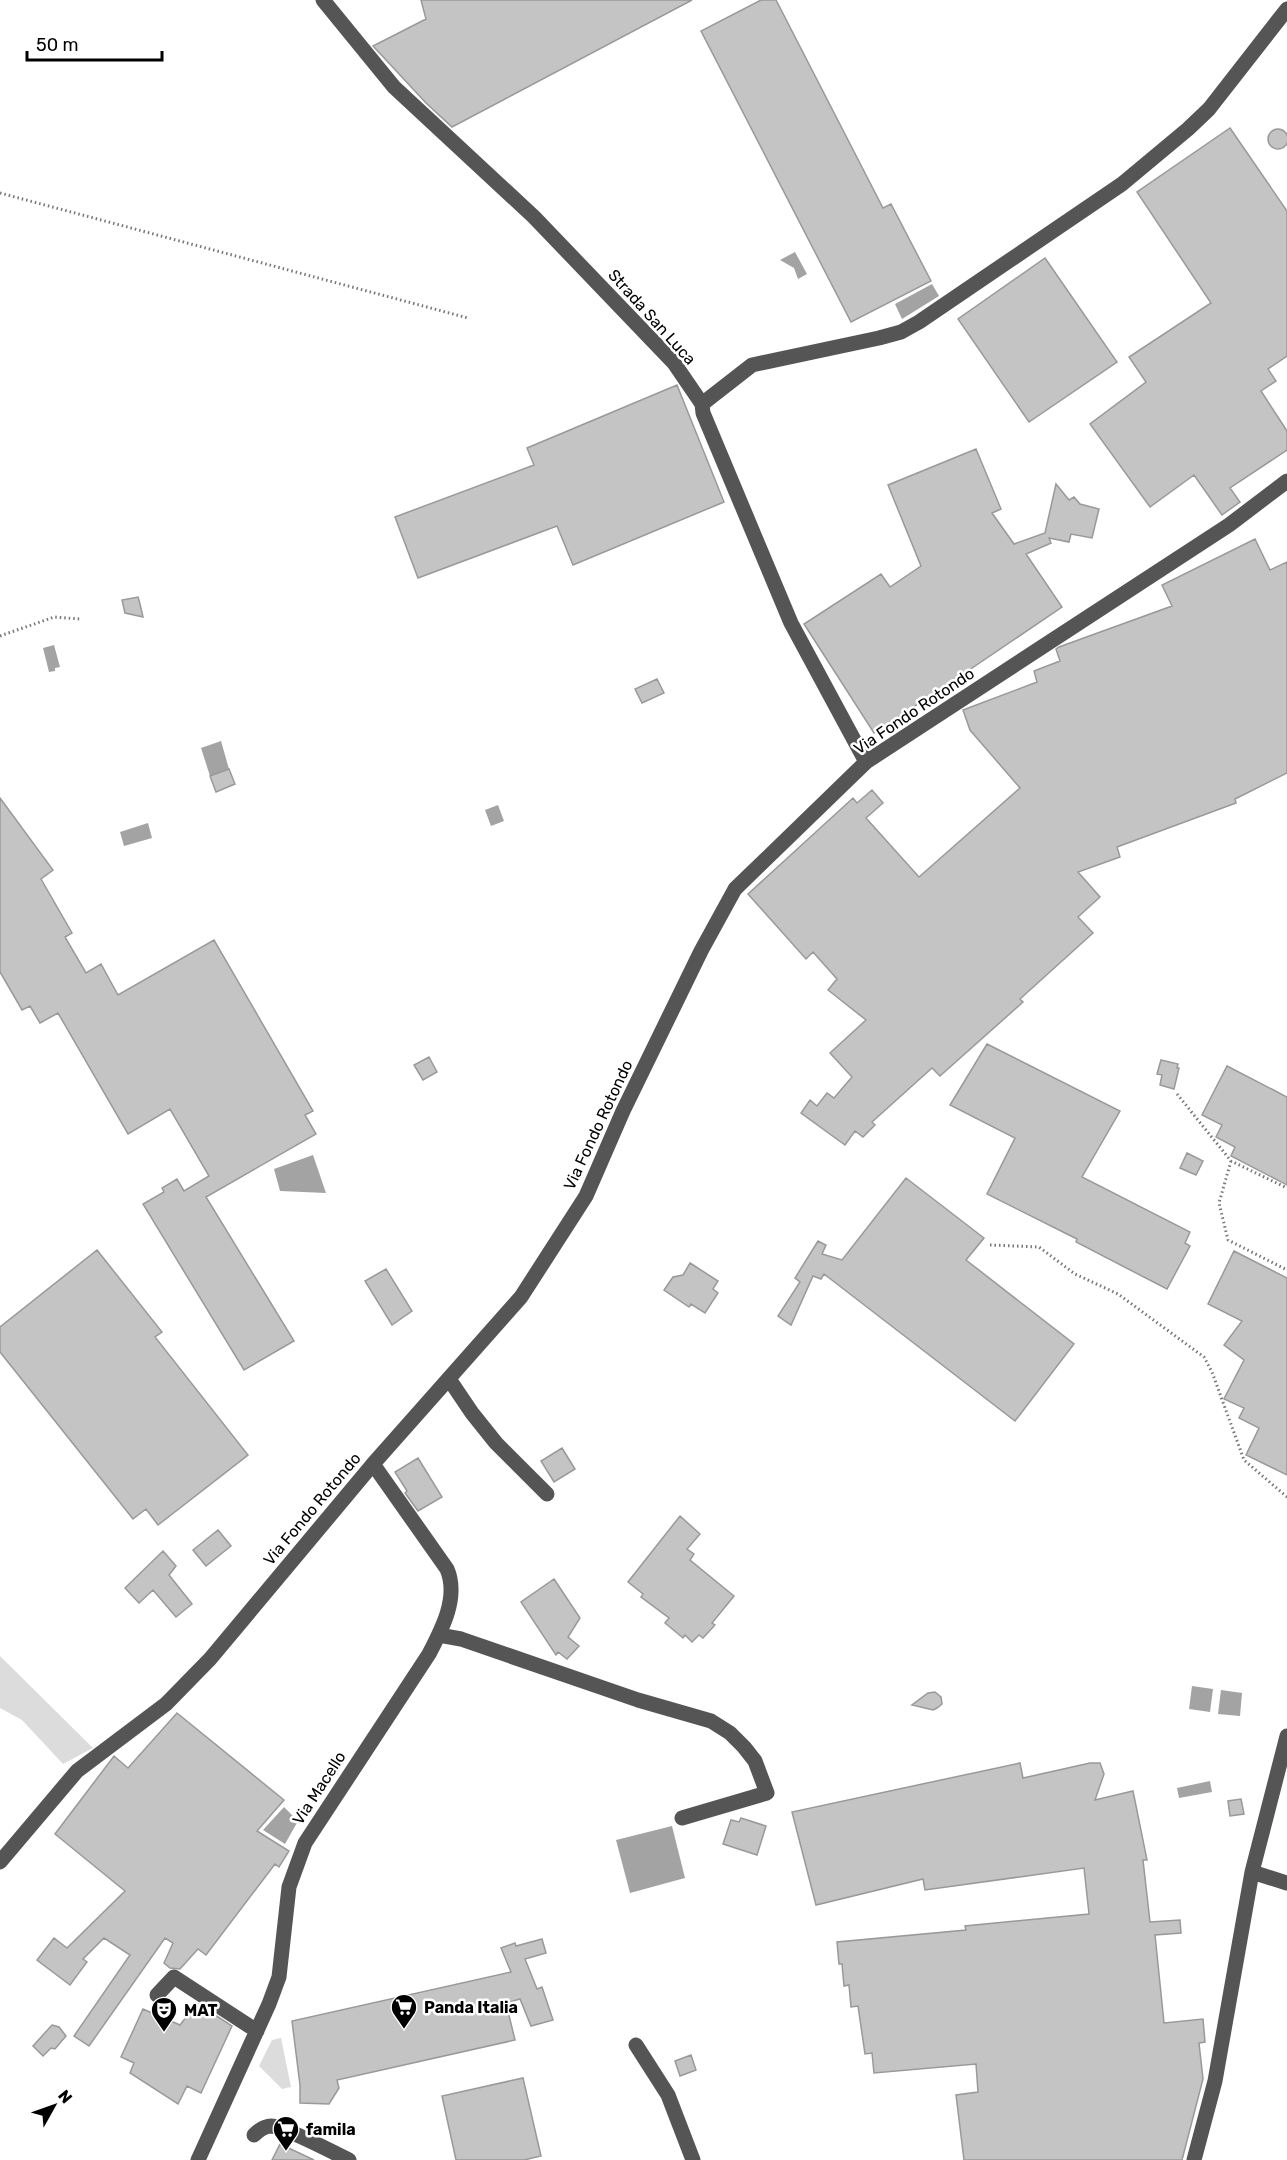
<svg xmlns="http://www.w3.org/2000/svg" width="1287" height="2160" font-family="Rubik,sans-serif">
	<rect width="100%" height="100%" fill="#fff"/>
	<path fill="#dcdcdc" d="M0 1656 93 1748 63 1764 22 1720 0 1708Z
		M281 2038 291 2087 282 2089 259 2066 272 2040Z"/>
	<path fill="#a3a3a3" d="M795 252 807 274 798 279 794 268 780 260Z
		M932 284 939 296 902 319 895 304Z
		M54 645 60 667 55 668V671L49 672 43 648Z
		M221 741 229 769 210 776 201 748Z
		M498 805 504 821 491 826 485 810Z
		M148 823 152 838 124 846 120 832Z
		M313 1155 326 1193 280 1191 274 1169Z
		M1192 1686 1213 1689 1210 1712 1189 1709Z
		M1221 1690 1242 1693 1240 1716 1218 1714Z
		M1210 1781 1212 1792 1179 1798 1177 1788Z
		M284 1807 298 1821 285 1844 263 1830Z
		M672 1826 685 1878 630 1893 616 1840Z"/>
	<path fill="#c4c4c4" stroke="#999" stroke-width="1.5" d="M421 0H692L452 127 426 103 373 46 426 19Z
		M761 0H776L883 208 891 204 931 281 851 322 701 31Z
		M1230 128 1287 211V356L1268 369 1276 381 1261 391 1287 431V450L1230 488 1240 502 1222 515 1194 475 1150 507 1090 424 1146 382 1129 357 1211 303 1137 192Z
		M1268 139a10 10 0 1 1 20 0a10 10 0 1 1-20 0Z
		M1045 258 1117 362 1029 422 958 319Z
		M677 385 724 502 573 565 557 526 418 578 395 517 534 465 527 448Z
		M976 449 1001 509 992 513 1014 544 1045 533 1056 484 1069 500 1074 497 1080 504 1099 509 1092 538 1071 534 1069 542 1049 538 1051 543 1026 554 1062 607 956 679 874 733 804 624 881 574 890 587 921 566 888 485Z
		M1255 539 1270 570 1287 562V773L1235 799 1236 803 1117 847 1120 857 1078 872 1100 897 1078 917 1093 933 1020 999 1023 1002 940 1076 932 1068 872 1122 875 1125 863 1137 855 1131 845 1145 801 1113 810 1100 817 1106 827 1093 834 1098 852 1077 830 1053 866 1020 828 990 837 979 813 952 806 959 748 894 853 798 857 803 872 790 883 803 866 818 919 877 1020 788 970 730 963 710 1037 682 1034 671 1060 661 1056 649 1059 647 1172 606 1162 585Z
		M138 597 140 604 143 617 125 613 122 600Z
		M657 679 664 693 642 703 635 689Z
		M229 769 235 784 216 792 210 776Z
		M0 798 53 870 41 879 72 933 65 937 86 973 101 964 118 995 214 940 313 1111 305 1115 316 1134 206 1197 294 1341 244 1370 143 1204 164 1192 162 1188 177 1179 184 1191 209 1176 170 1109 128 1134 58 1013 40 1023 30 1006 22 1010 0 972Z
		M987 1044 1120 1111 1082 1177 1190 1232 1185 1243 1190 1246 1167 1289 1076 1242 1077 1239 987 1194 1015 1138 950 1105Z
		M429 1057 437 1072 423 1080 414 1065Z
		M1161 1060 1178 1064 1177 1068H1179L1174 1089 1160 1085 1162 1075 1157 1074Z
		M1227 1066 1287 1097V1185L1231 1156 1235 1147 1216 1137 1222 1125 1202 1115Z
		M1187 1153 1203 1161 1196 1175 1180 1168Z
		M906 1178 984 1238 966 1260 1074 1344 1015 1421 824 1274 821 1279 813 1276 791 1325 778 1316 800 1282 795 1278 818 1241 826 1245 822 1254 842 1260Z
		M97 1250 162 1332 155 1337 248 1455 158 1525 146 1509 133 1519 0 1352V1327Z
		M1234 1251 1287 1278V1475L1246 1455 1259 1428 1239 1418 1244 1408 1224 1399 1244 1360 1224 1345 1242 1321 1208 1304Z
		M690 1263 718 1281 713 1289 718 1293 705 1313 691 1304 689 1307 664 1290 673 1277 683 1275Z
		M386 1269 412 1311 392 1325 365 1281Z
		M562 1448 575 1469 554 1482 541 1461Z
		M418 1458 442 1497 418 1511 405 1493 407 1491 395 1472Z
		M680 1516 700 1534 687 1549 694 1554 690 1560 734 1596 712 1623 715 1625 703 1638 699 1635 692 1642 685 1635 683 1638 665 1623 669 1618 641 1597 643 1594 628 1582Z
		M218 1530 231 1546 206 1566 193 1550Z
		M163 1551 176 1566 169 1575 192 1604 176 1617 153 1590 139 1603 125 1588Z
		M554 1579 580 1618 568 1637 579 1646 567 1659 558 1652 556 1655 521 1602Z
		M935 1692 941 1697 942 1704 937 1708 933 1710 912 1705 928 1693Z
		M177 1713 284 1800 257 1831 289 1851 279 1867 275 1864 206 1955 198 1949 180 1969 170 1968 164 1963 173 1943 165 1938 89 2046 74 2036 130 1955 104 1938 83 1959 87 1962 70 1985 37 1960 54 1938 67 1948 125 1891 55 1834 114 1756 128 1768Z
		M1020 1763 1023 1778 1090 1763H1100L1104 1774 1095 1800 1133 1791 1147 1860H1143L1150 1922 1180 1920 1181 1933 1155 1935 1164 2023 1203 2019 1205 2042 1199 2043 1203 2079 1182 2160H964L956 2095 978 2092 976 2064 874 2073 872 2053 865 2054 858 2006 851 2007 849 1985 844 1986 842 1964H839L837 1942 966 1930 965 1926 1089 1914 1084 1868 925 1890 923 1879 816 1905 792 1812Z
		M1241 1799 1244 1814 1230 1816 1228 1801Z
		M741 1818 766 1826 757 1855 723 1844 731 1820 739 1822Z
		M542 1939 546 1953 525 1959 537 1989 542 1987 553 2020 531 2026 520 1999 506 2003 515 2040 337 2080 339 2088 329 2104 300 2103V2085L292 2021 511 1972 501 1948 515 1943 516 1946Z
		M197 2003 232 2026 201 2093 187 2086 178 2104 130 2073 134 2063 121 2057 143 2009 180 2025Z
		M52 2025 59 2027 66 2036 55 2049 51 2048 43 2056 33 2046Z
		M691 2055 696 2070 680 2076 675 2061Z
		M523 2078 541 2156 524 2160H456L442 2096Z
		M280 2144 314 2160H272Z"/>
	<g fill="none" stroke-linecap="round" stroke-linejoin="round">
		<path stroke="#777" stroke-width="3" stroke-dasharray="1.5 3" stroke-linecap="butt" d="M0 193 468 318
			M0 636 54 617 80 619
			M1177 1094 1231 1161 1287 1188
			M1231 1161 1219 1203 1228 1240 1287 1270
			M990 1245 1039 1247 1075 1274 1118 1294 1204 1357 1212 1372 1244 1460 1287 1497"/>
		<path stroke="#555" stroke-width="15" d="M323 0 394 87 534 217 674 363 702 404 703 413 791 623 866 762
			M702 404 752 365 879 338 901 332 919 322 1122 184 1188 129 1209 109 1287 9
			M449 1379 472 1413 496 1443 547 1494
			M439 1635 461 1639 638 1700 711 1721 730 1733 744 1747 755 1761 767 1793 682 1818
			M0 1862 77 1771 166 1704 210 1659 373 1464 521 1297 586 1196 623 1111 701 951 735 889 866 762 1229 525 1287 481
			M1252 1872 1287 1883
			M157 1995 174 1977 257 2031
			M636 2045 668 2095 693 2160
			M254 2135C259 2130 264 2126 271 2126 286 2127 332 2152 349 2160
			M198 2160 269 2004 279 1977 289 1887 305 1843 429 1654C442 1629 459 1597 447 1569L373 1464
			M1194 2160 1215 2081 1252 1872 1287 1736"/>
	</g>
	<defs>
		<g id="supermarket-pin" transform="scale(1.35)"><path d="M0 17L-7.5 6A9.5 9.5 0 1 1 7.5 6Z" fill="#000" stroke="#fff"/><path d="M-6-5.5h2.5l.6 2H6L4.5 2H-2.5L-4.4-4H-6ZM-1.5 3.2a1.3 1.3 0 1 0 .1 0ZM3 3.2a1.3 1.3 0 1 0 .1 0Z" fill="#fff"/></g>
		<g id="theatre-pin" transform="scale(1.35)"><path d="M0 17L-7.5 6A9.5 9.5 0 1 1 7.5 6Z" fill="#000" stroke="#fff"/><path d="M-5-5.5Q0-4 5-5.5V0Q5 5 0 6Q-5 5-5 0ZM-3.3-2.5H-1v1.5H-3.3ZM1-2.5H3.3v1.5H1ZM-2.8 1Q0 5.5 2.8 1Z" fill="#fff"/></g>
	</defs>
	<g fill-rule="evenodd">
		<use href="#supermarket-pin" x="404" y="2007"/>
		<use href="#theatre-pin" x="164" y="2010"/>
		<use href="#supermarket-pin" x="286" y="2129"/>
	</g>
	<g text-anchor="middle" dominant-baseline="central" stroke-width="5" stroke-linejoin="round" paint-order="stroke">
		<g font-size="16" fill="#000" stroke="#fff">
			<text transform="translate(652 317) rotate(48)">Strada San Luca</text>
			<text transform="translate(914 711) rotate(-34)">Via Fondo Rotondo</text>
			<text transform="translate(598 1125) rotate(-65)">Via Fondo Rotondo</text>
			<text transform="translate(312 1509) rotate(-50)">Via Fondo Rotondo</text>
			<text transform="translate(319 1788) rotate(-57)">Via Macello</text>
		</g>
		<g font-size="16" font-weight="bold" fill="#000" stroke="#fff" text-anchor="start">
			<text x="424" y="2007">Panda Italia</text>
			<text x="184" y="2010">MAT</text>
			<text x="306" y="2129">famila</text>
		</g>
	</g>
	<g transform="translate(54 2106) rotate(50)" stroke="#ffffff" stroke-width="4.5" paint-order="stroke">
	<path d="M0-4.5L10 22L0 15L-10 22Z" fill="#000000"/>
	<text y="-9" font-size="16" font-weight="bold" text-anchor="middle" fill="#000000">N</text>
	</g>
	<path d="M27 51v9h135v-9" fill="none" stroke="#000000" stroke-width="3"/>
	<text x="36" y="51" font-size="18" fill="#000000" stroke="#ffffff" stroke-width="4.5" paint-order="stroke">50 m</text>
</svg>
